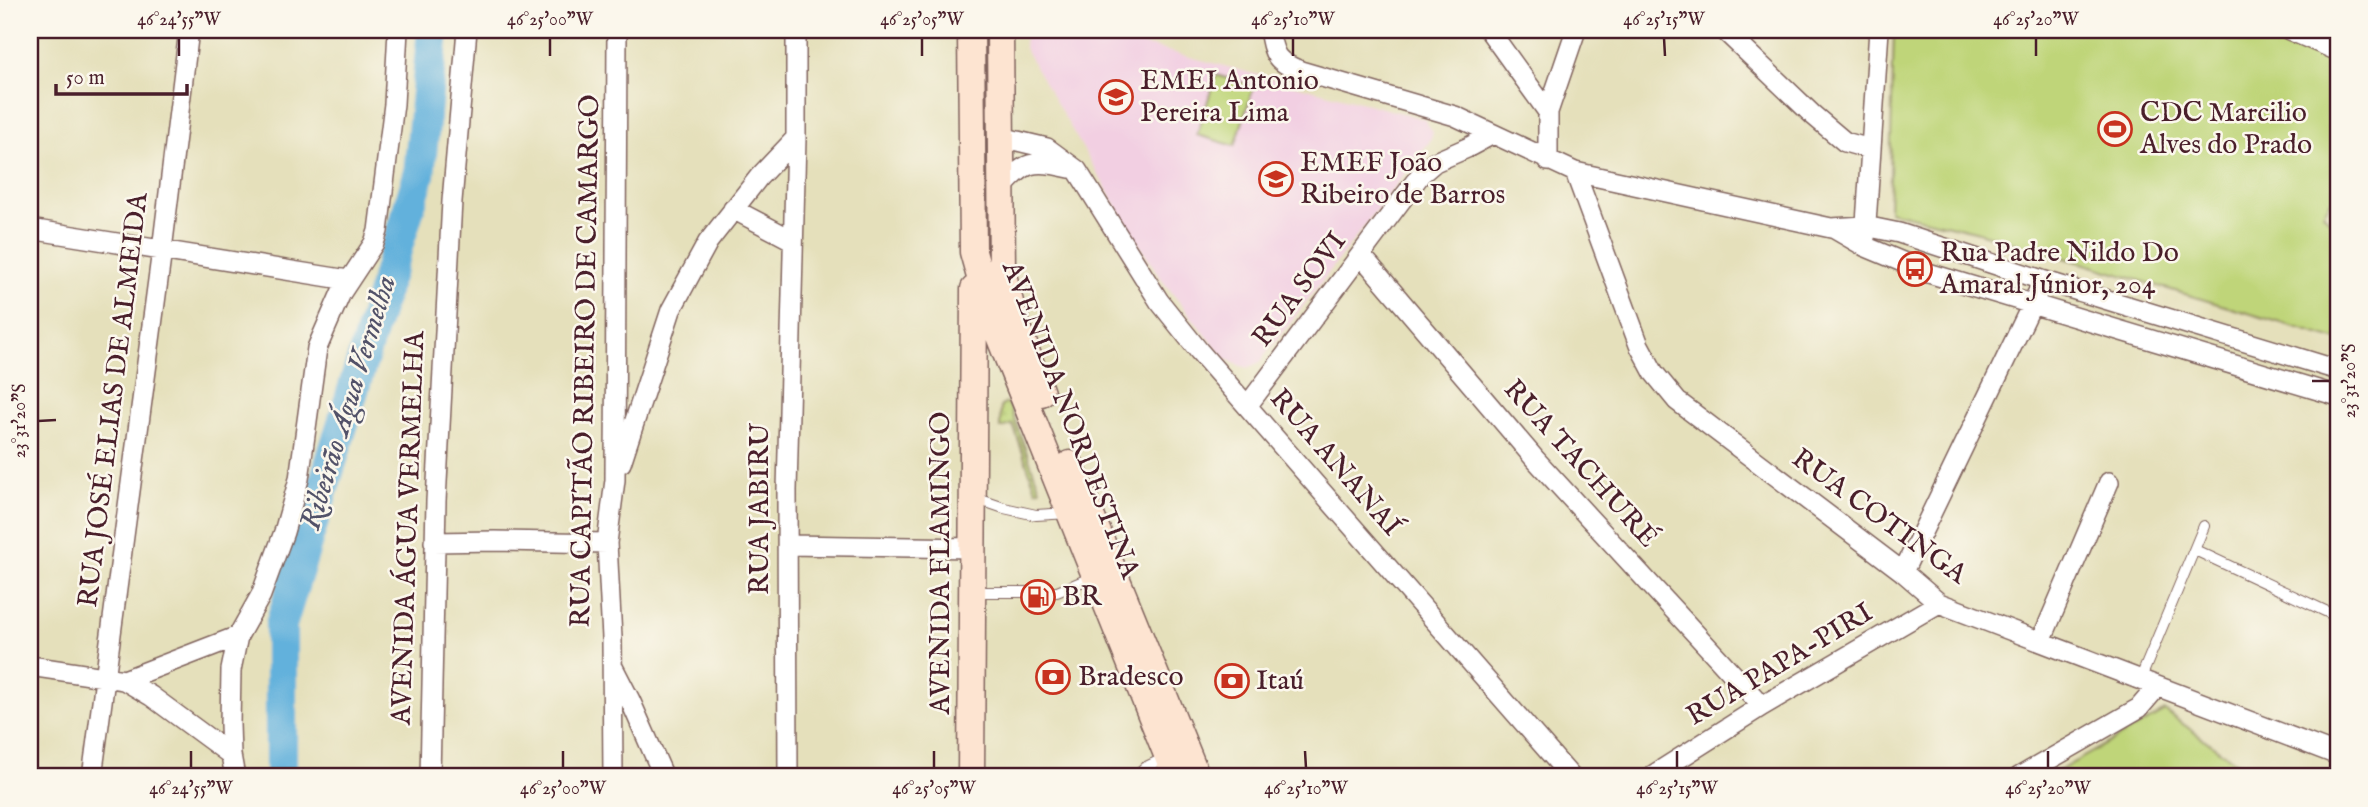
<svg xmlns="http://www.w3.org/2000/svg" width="2368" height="807" font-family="'IM FELL English',serif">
	<defs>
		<pattern id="grass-dots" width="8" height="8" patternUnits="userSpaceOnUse" patternTransform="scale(1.75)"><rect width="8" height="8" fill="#bfd579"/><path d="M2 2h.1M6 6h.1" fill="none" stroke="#a6b669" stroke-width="1.8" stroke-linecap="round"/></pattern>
	</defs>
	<rect width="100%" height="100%" fill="#fbf7ec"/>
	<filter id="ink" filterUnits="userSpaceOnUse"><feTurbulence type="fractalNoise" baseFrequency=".0143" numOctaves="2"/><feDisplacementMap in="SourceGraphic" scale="14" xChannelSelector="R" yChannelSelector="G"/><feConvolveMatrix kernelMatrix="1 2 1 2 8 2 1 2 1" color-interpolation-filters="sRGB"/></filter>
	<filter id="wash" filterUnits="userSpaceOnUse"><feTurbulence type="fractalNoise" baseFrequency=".00686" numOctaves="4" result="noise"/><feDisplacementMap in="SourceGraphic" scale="28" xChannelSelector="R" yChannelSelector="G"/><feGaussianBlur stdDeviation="1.57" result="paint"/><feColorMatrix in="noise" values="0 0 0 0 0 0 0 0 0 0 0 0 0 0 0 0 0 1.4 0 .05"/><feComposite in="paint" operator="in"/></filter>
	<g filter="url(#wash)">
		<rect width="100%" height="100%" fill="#e5e0bb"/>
		<path fill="#f2cfe2" d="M1025 30H1074L1156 48 1424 119 1433 132 1430 141 1260 362 1248 368 1238 365 1226 359 1205 334 1164 283 1133 235 1024 47Z"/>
		<path fill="url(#grass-dots)" stroke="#847a52" stroke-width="2" d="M1006 403 1010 407 1040 489 1036 490 1013 425 1000 428 1001 406Z"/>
		<path fill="#bfd579" stroke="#847a52" stroke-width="2" d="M1894 30H2263L2338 61V198L2334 197 2323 213 2338 231V340L1975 231 1889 211Z
			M1216 75 1254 86 1235 146 1197 135Z
			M2165 711 2256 777H2048Z"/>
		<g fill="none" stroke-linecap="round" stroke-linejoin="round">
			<path stroke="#62b1dc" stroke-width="32" d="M281 777V625L419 175 433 30"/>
		</g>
	</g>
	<g filter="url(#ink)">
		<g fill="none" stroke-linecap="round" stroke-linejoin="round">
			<g stroke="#80635d" stroke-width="12">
				<path id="lane" d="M975 498 1004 508 1036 515 1069 513
					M2195 550 2338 617
					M974 592H1057L1095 576
					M2140 680 2204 526
					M1135 777 1144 768 1167 757"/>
			</g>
			<g stroke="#80635d" stroke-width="22">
				<path id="street" d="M1269 30C1274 56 1275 61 1301 71L1455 116 1575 172 1831 228 1865 226 1899 233 2042 280 2338 370
					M1489 30 1548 112
					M1724 30 1813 115 1845 142 1870 149
					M2289 30 2338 51
					M1001 137 1047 148 1077 170 1159 301 1199 351 1571 777
					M1548 161V112L1576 30
					M1575 172 1639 345 1654 373 1677 401 1903 572 1939 603 2338 755
					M1001 189C1025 161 1033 159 1070 168
					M733 209 792 240
					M1833 228 1864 246 1912 266 1915 269 2338 396
					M30 229 348 280
					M1865 238 1879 30
					M1362 256 1535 459 1762 706
					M1248 405 1421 174 1435 162 1467 148 1493 134
					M621 463 671 310 708 242 759 177 796 138
					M434 542 495 541 607 543
					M788 545 974 548
					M1903 572 2037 294
					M2041 641 2109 482
					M30 666 124 680 151 696 231 755
					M613 667 630 700 664 777
					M124 680 238 636
					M92 777 162 250 189 30
					M235 777 231 755 230 724 231 670 238 636 261 595 284 532 299 479 317 348 341 293 374 243 378 231 394 104 398 30
					M430 777 436 501 452 201 467 30
					M613 777 612 638 607 543 615 480 617 30
					M788 777 787 490 796 138V30
					M1650 777 1762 706 1939 603
					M2019 777 2139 708 2157 687"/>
			</g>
			<g stroke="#80635d" stroke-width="29">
				<path id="secondary" d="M971 30 973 252 991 316 1176 777
					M1000 30 1002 271 1012 310 1041 393
					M1070 464 1197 777
					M971 777 974 289"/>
			</g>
			<use href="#lane" stroke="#fff" stroke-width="10"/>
			<use href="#street" stroke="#fff" stroke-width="19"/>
			<use href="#secondary" stroke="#fde4d1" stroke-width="26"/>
		</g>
	</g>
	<path fill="none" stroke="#4a1f2b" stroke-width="2.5" d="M179 38V56M550 38V56M922 38V56M1293 38V56M1664 38 1665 56M2036 38V56M2312 381H2330M38 421 56 420M191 751V768M563 751V768M934 751V768M1305 751 1306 768M1677 751V768M2048 751V768"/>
	<defs>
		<g id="school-ring" transform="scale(1.75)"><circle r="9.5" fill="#fbf7ec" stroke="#c8321e" stroke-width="1.5"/><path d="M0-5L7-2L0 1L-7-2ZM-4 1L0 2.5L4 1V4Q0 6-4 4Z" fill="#c8321e"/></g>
		<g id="stadium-ring" transform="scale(1.75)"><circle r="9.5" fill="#fbf7ec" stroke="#c8321e" stroke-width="1.5"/><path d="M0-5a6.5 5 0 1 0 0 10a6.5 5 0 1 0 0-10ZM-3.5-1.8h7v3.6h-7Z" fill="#c8321e"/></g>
		<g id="bus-ring" transform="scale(1.75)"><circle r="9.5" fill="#fbf7ec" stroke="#c8321e" stroke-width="1.5"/><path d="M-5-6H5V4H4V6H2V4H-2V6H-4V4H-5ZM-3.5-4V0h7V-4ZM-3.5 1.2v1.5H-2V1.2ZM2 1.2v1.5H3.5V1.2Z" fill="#c8321e"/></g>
		<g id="fuel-ring" transform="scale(1.75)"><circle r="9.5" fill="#fbf7ec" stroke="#c8321e" stroke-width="1.5"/><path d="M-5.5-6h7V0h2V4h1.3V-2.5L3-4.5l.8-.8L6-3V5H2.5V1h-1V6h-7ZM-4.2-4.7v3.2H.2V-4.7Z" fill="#c8321e"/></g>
		<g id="bank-ring" transform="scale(1.75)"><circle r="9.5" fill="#fbf7ec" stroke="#c8321e" stroke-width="1.5"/><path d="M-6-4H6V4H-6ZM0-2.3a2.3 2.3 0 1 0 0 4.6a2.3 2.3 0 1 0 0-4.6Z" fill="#c8321e"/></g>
	</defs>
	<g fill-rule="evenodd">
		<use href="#school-ring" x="1116" y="97"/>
		<use href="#stadium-ring" x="2115" y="129"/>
		<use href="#school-ring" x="1276" y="179"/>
		<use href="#bus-ring" x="1915" y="269"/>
		<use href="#fuel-ring" x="1038" y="597"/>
		<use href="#bank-ring" x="1053" y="677"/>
		<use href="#bank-ring" x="1232" y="681"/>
	</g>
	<g text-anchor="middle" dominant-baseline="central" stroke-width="5" stroke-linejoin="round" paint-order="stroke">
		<g font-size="28" fill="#4a1f2b" stroke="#fbf7ec" text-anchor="start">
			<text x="1140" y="81">EMEI Antonio<tspan x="1140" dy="32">Pereira Lima</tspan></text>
			<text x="2140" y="113">CDC Marcilio<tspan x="2140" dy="32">Alves do Prado</tspan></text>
			<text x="1300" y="163">EMEF João<tspan x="1300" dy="32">Ribeiro de Barros</tspan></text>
			<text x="1940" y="253">Rua Padre Nildo Do<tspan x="1940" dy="32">Amaral Júnior, 204</tspan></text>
			<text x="1062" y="597">BR</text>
			<text x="1078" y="677">Bradesco</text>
			<text x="1256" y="681">Itaú</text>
		</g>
		<g font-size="28" fill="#4a1f2b" stroke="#fbf7ec">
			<text transform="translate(1300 290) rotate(-53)">RUA SOVI</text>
			<text transform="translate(586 361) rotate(-89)">RUA CAPITÃO RIBEIRO DE CAMARGO</text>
			<text transform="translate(114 400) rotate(-83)">RUA JOSÉ ELIAS DE ALMEIDA</text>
			<text transform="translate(1070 420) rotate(69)">AVENIDA NORDESTINA</text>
			<text transform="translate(1335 463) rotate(49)">RUA ANANAÍ</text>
			<text transform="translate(1580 464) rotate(48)">RUA TACHURÉ</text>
			<text transform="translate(760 509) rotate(-90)">RUA JABIRU</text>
			<text transform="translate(1879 517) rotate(36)">RUA COTINGA</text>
			<text transform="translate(409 528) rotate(-88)">AVENIDA ÁGUA VERMELHA</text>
			<text transform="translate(941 563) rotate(-90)">AVENIDA FLAMINGO</text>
			<text transform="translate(1780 665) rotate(-31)">RUA PAPA-PIRI</text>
		</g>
		<g font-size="30" font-style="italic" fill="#525269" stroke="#fbf7ec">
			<text transform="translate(349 403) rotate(-73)">Ribeirão Água Vermelha</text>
		</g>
	</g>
	<rect width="2368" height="807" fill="none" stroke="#fbf7ec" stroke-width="77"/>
	<path d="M56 84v10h131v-10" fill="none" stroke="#4a1f2b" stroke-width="3.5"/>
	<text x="66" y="84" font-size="21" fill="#4a1f2b" stroke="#fbf7ec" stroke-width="5" paint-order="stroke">50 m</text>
	<rect x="38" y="38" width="2292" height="730" fill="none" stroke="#4a1f2b" stroke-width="2.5"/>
	<g font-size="18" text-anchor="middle" fill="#4a1f2b">
		<text x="179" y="25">46°24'55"W</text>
		<text x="550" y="25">46°25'00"W</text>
		<text x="922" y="25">46°25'05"W</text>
		<text x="1293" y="25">46°25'10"W</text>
		<text x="1664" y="25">46°25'15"W</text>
		<text x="2036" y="25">46°25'20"W</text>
		<text transform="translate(2349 381) rotate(-90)" y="6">23°31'20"S</text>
		<text transform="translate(19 421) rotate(-90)" y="6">23°31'20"S</text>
		<text x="191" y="794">46°24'55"W</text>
		<text x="563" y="794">46°25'00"W</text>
		<text x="934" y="794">46°25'05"W</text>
		<text x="1306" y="794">46°25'10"W</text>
		<text x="1677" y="794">46°25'15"W</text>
		<text x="2048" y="794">46°25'20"W</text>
	</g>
</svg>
